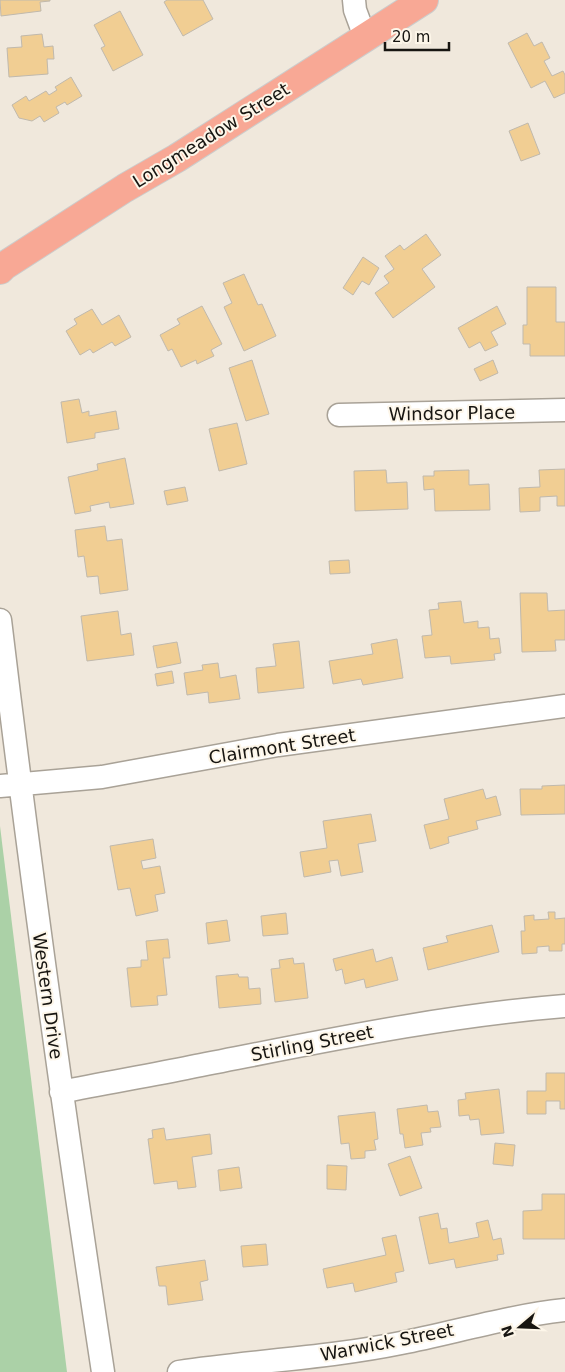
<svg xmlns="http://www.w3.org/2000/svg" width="565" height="1372" font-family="'DejaVu Sans',sans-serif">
	<rect width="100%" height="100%" fill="#f0e8dc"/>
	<path fill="#abd1a7" d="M0 826 67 1372H0Z"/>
	<path fill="#f1ce93" stroke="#c0b9ad" d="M0 0H50V1L40 2 41 11 1 16Z
		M167 0H203L213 19 183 36 164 2Z
		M120 11 143 55 113 71 101 48 105 46 94 25Z
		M527 33 534 46 542 42 550 58 544 61 552 76 563 71 565 75V93L554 98 545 81 531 88 508 43Z
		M42 34 44 47 53 46 54 59H47L48 74 9 77 7 48 22 47 21 36Z
		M71 77 82 96 67 105 65 102 56 107 59 113 44 122 40 116 32 121 19 118 12 105 26 96 29 101 46 91 49 95 57 90 55 87Z
		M528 123 540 154 521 161 509 131Z
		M426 234 441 255 422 269 435 287 393 318 375 293 389 283 384 276 394 269 385 256 400 245 404 250Z
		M363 257 379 268 369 285 362 281 353 295 343 288Z
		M244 274 258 305 262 304 276 336 244 351 224 307 232 303 223 283Z
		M527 287H556V322H565V356H530V344H523V325H527Z
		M202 306 222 344 211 350 214 356 197 364 196 360 181 367 172 349 168 351 160 335 180 324 177 319Z
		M497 306 506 324 491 332 498 345 485 351 480 342 469 348 458 328Z
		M92 309 102 325 119 315 131 337 115 346 112 342 93 353 90 349 80 355 66 331 77 324 74 319Z
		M252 360 269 414 246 421 229 368Z
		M493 360 498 373 480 381 474 369Z
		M79 399 82 413 89 411V416L116 411 119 429 95 433V438L67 443 61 402Z
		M237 423 247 464 219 471 209 429Z
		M125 458 134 504 110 508 109 502 90 506 91 511 75 514 68 477 98 470 97 464Z
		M565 469V506H557V496L540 497V511L520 512 519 488 540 487 539 470Z
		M386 470 387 483 407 482 408 509 355 511 354 471Z
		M469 470V485L489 484 490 510 435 511 434 489 424 490 423 476H434V471Z
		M185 487 188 501 167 505 164 491Z
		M105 526 107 541 122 539 128 590 100 594 98 576 87 577 84 556 78 557 75 530Z
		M349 560 350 573 330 574 329 561Z
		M520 593H547L548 611 565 610V640H555L556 651 522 652Z
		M461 601 464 623 478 621V628L489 627 490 639 499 638 501 653 494 654 495 660 451 664 450 656 425 658 422 636 432 635 429 610 439 609 438 603Z
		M118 611 121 635 131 633 134 655 87 661 81 616Z
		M397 639 403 678 363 685 361 679 333 684 329 661 373 654 371 644Z
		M299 641 304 688 258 693 256 668 276 666 273 644Z
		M177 642 181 663 157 668 153 646Z
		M218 663 220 678 236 675 240 699 209 703 208 692 187 695 184 673 203 670 202 665Z
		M172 671 174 683 157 686 155 674Z
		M565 785V814L521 815 520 789H542V786Z
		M483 789 486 799 496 796 501 815 476 821 478 829 448 837 449 843 430 849 424 825 449 819 444 799Z
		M371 814 376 841 358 844 363 872 341 876 338 860 329 861 331 872 304 877 300 852 327 848 323 821Z
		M153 839 156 858 141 861 143 869 160 866 165 893 155 895 158 911 136 916 130 888 118 890 110 846Z
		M548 912H555V919L565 918V944H562V951H549V946L537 947V953L522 954 521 931H525L524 916 534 915V920L549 919Z
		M286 913 288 934 263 936 261 916Z
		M227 920 230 941 208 944 206 923Z
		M492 925 499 952 428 970 423 948 448 942 446 936Z
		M168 939 170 958H163L167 995 157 996 158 1005 131 1007 127 968 141 967V960H148L146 941Z
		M373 949 376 962 392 957 398 980 366 988 364 979 345 984 342 969 336 971 333 959Z
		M293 958 294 964 304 963 308 998 275 1002 271 969 280 968 279 960Z
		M238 974 239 977H248L249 989 260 988 261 1004 219 1008 216 976Z
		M546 1073H565V1109H560V1101H546V1114H527V1091H546Z
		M499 1089 504 1133 481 1135 479 1119 470 1120 469 1115 459 1116 458 1100 466 1099 465 1093Z
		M427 1105 428 1112 438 1111 441 1127 430 1128 431 1132 421 1133 423 1145 405 1148 403 1134H400L397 1109Z
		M375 1112 378 1139 374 1140 376 1150 365 1151V1158L351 1159 349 1143 341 1144 338 1116Z
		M164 1128 166 1140 210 1134 212 1154 192 1157 196 1187 178 1189 177 1181 154 1184 148 1139 153 1138 152 1130Z
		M495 1143 515 1145 513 1166 493 1164Z
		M410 1156 422 1188 400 1196 388 1164Z
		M327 1165 347 1166 346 1190 327 1189Z
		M239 1167 242 1188 220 1191 218 1170Z
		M542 1194H565V1239H523V1211L542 1210Z
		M438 1213 441 1229 447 1228 449 1243 479 1237 476 1223 488 1220 493 1240 501 1238 504 1254 497 1255 498 1260 456 1268 454 1259 429 1264 419 1217Z
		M396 1235 404 1271 395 1273 397 1282 355 1292 353 1283 327 1288 323 1269 386 1255 382 1238Z
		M266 1244 268 1265 243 1267 241 1246Z
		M205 1260 208 1280 200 1282 203 1300 168 1305 166 1286H159L156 1267Z"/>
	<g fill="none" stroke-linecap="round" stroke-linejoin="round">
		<g stroke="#a9a297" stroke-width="25">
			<path id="minor" d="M354 0 355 10 365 37
				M339 415 565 410
				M0 620C30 871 65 1122 103 1372
				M0 786 102 777 278 745 565 706
				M61 1092C104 1083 148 1076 191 1067 315 1043 439 1016 565 1006
				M179 1372C252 1361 328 1358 401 1343 456 1332 509 1316 565 1310"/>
		</g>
		<g stroke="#cccccb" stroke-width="30">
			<path id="primary" d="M0 270 4 266 125 188 177 158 424 0"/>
		</g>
		<use href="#minor" stroke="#fff" stroke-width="22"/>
		<use href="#primary" stroke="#f8a895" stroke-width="28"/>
	</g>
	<g text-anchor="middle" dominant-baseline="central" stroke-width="4" stroke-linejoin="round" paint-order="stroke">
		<g font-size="18" fill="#171511" stroke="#fdf6e9">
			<text transform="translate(211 135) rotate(-32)">Longmeadow Street</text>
			<text transform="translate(452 413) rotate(-1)">Windsor Place</text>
			<text transform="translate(282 746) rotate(-9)">Clairmont Street</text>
			<text transform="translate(48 996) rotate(82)">Western Drive</text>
			<text transform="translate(312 1043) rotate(-11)">Stirling Street</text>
			<text transform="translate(387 1342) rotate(-11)">Warwick Street</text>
		</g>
	</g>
	<g transform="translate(520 1327) rotate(251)" stroke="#fdf6e9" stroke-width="4" paint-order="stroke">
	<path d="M0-4L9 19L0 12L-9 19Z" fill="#171511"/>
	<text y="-8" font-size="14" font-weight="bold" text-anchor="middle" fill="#171511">N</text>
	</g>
	<path d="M385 42v8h64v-8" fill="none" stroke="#171511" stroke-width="2.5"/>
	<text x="392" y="42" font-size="15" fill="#171511" stroke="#fdf6e9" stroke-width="4" paint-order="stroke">20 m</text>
</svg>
